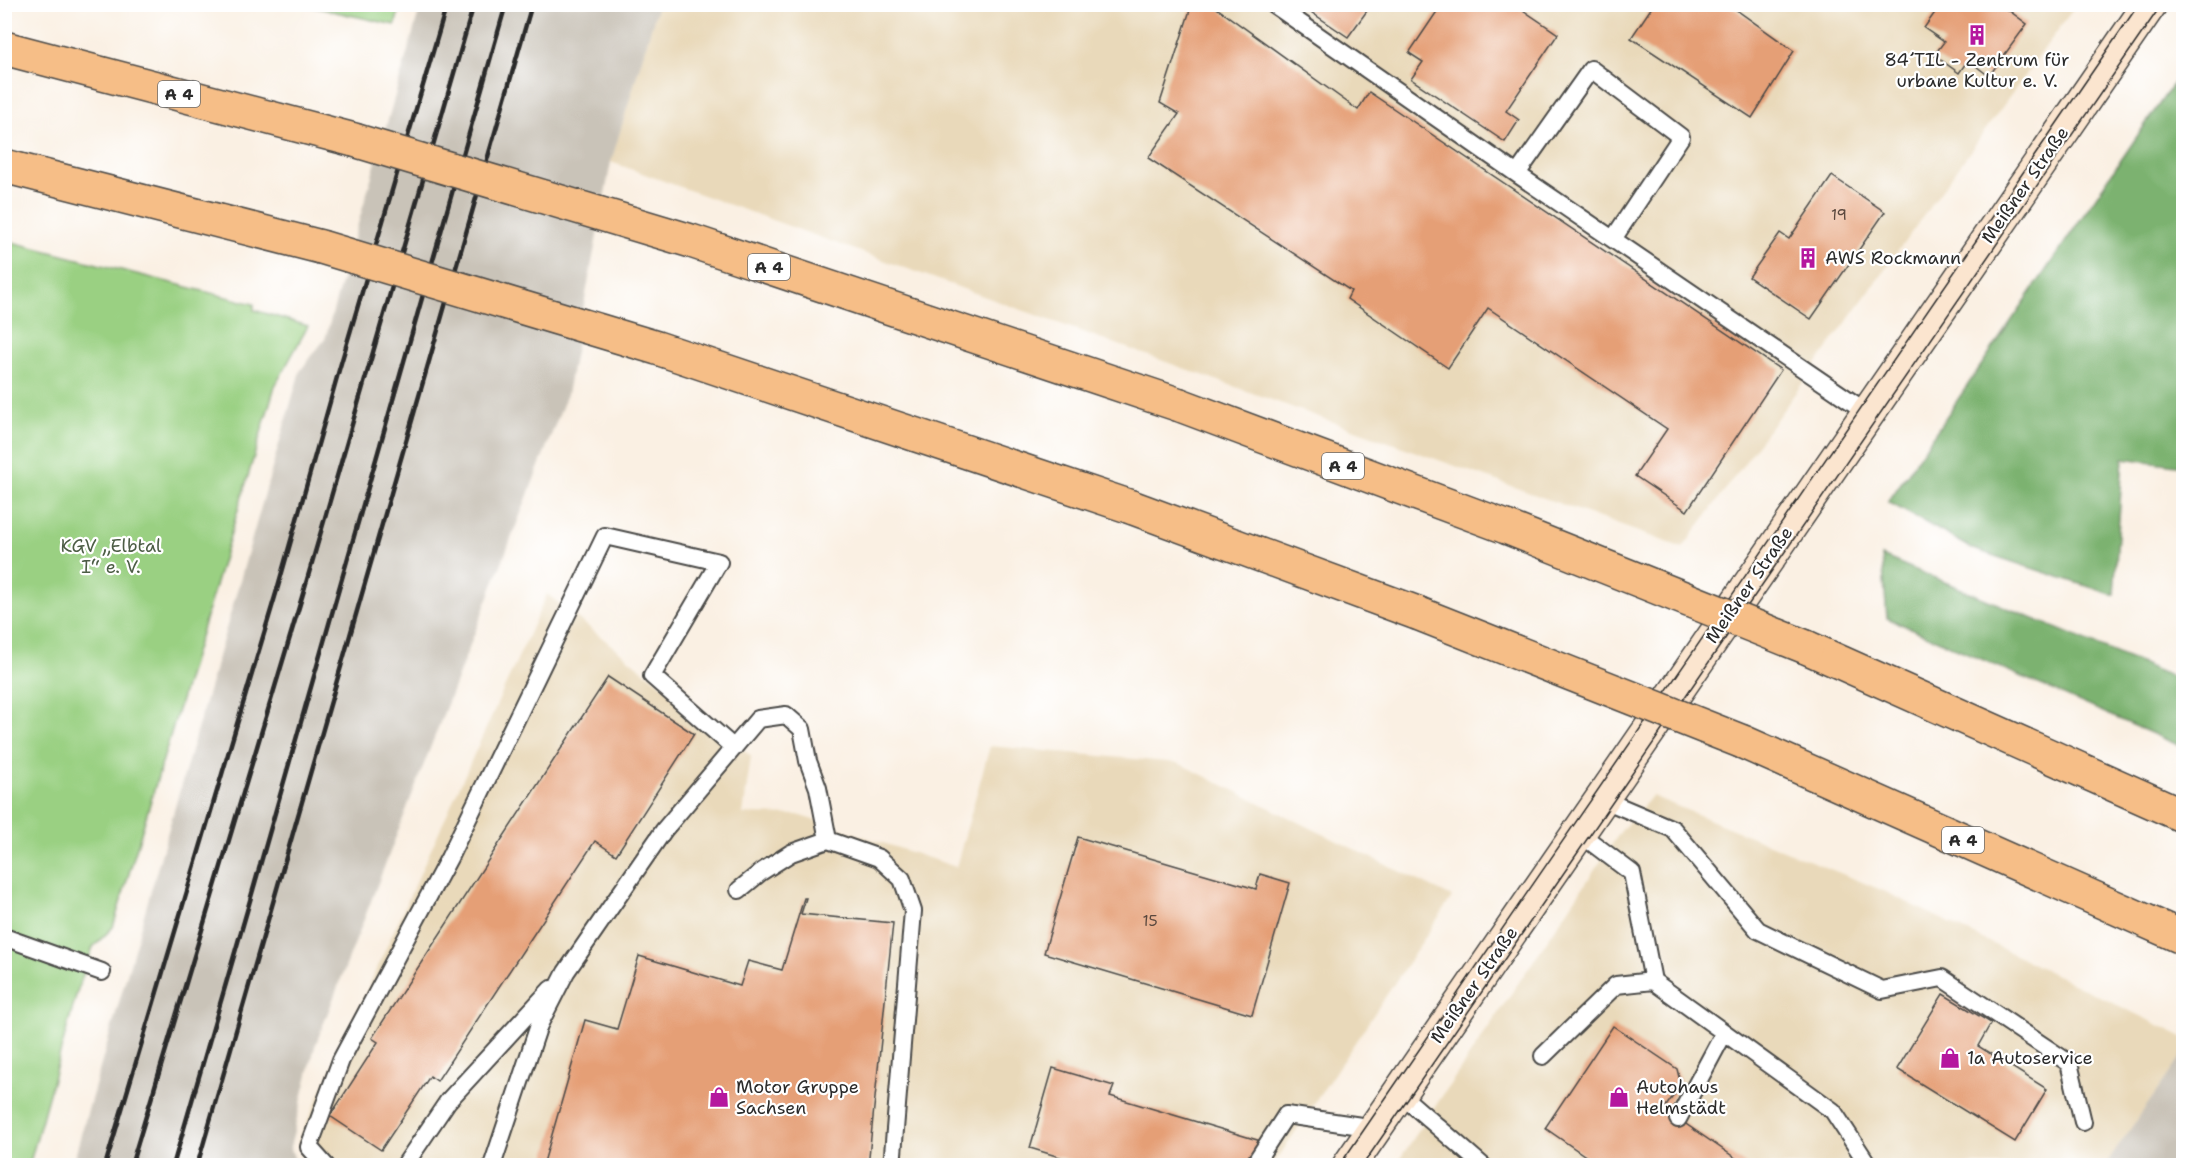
<svg xmlns="http://www.w3.org/2000/svg" width="2188" height="1170" font-family="'Shantell Sans',sans-serif">
	<rect width="100%" height="100%" fill="#fff"/>
	<filter id="ink" filterUnits="userSpaceOnUse"><feTurbulence type="fractalNoise" baseFrequency=".0167" numOctaves="2"/><feDisplacementMap in="SourceGraphic" scale="12" xChannelSelector="R" yChannelSelector="G"/><feConvolveMatrix kernelMatrix="1 2 1 2 8 2 1 2 1" color-interpolation-filters="sRGB"/></filter>
	<filter id="wash" filterUnits="userSpaceOnUse"><feTurbulence type="fractalNoise" baseFrequency=".008" numOctaves="4" result="noise"/><feDisplacementMap in="SourceGraphic" scale="24" xChannelSelector="R" yChannelSelector="G"/><feGaussianBlur stdDeviation="1.35" result="paint"/><feColorMatrix in="noise" values="0 0 0 0 0 0 0 0 0 0 0 0 0 0 0 0 0 1.4 0 .05"/><feComposite in="paint" operator="in"/></filter>
	<g filter="url(#wash)">
		<rect width="100%" height="100%" fill="#faf0e3"/>
		<path fill="#e9d9ba" d="M658 5H2076L1683 548 611 162Z
			M547 594 751 756 743 814 798 815 956 867 990 746 1178 763 1452 897 1273 1165 327 1166 298 1142Z
			M1652 796 1884 891 2183 1037V1054L2105 1165 1395 1166 1621 831Z"/>
		<path fill="#c9c3b8" d="M421 5H658L611 162 567 394 315 1046 290 1147 297 1165 72 1166 300 371 325 339Z
			M2183 1054V1165H2105Z"/>
		<path fill="#9ad082" stroke="#627e56" stroke-width="1.5" d="M304 5 401 4V5L395 25Z
			M4 240 254 304V310L308 326 275 386 113 927 93 947 77 992 29 1166 4 1165Z"/>
		<path fill="#7bb270" stroke="#536e4e" stroke-width="1.5" d="M2183 69V466L2123 458 2114 595 1973 549 1888 502Z
			M1882 556 2183 681V747L1887 618Z"/>
		<g id="blocks">
			<path fill="#e59f76" d="M1192 4H1211L1358 110 1369 92 1781 370 1687 511 1635 476 1667 429 1488 308 1448 368 1347 299 1351 291 1148 158 1179 114 1160 103Z
				M1299 4H1372L1348 37Z
				M1442 4H1514L1558 34 1506 111 1519 120 1505 142 1411 79 1423 62 1409 53Z
				M1654 4H1728L1794 51 1752 118 1631 38Z
				M1941 4H2000L2027 24 1989 76 1968 60 1959 73 1934 55 1944 42 1924 28Z
				M1832 176 1885 212 1811 319 1749 277 1780 233 1789 239Z
				M608 677 694 734 616 855 595 841 437 1081 430 1076 381 1150 330 1116 378 1042 372 1038Z
				M1078 837 1256 889 1260 874 1290 883 1252 1015 1044 953Z
				M804 898H806L801 914 893 923 868 1166H543L585 1020 617 1029 639 956 740 986 748 961 782 970Z
				M1943 994 1991 1023 1978 1046 2047 1089 2015 1142 1897 1069Z
				M1613 1026 1677 1069 1681 1085 1664 1109 1747 1166H1600L1545 1128Z
				M1053 1068 1114 1086 1110 1096 1264 1142 1247 1166H1089L1030 1148Z"/>
		</g>
	</g>
	<g filter="url(#ink)">
		<use href="#blocks" fill-opacity="0" stroke="#4a4947" stroke-width="1.5"/>
		<g fill="none" stroke-linecap="round" stroke-linejoin="round">
			<g stroke="#4a4947" stroke-width="20">
				<path id="service" d="M1273 4 1517 174 1868 413
					M1517 174 1591 69 1681 137 1613 239
					M1602 799 1673 829 1758 930 1882 990 1942 978 2069 1063 2083 1122
					M1579 833 1632 873 1653 981 1833 1111 1869 1166
					M828 840 879 858 902 879 913 911 892 1166
					M4 937 102 972
					M1543 1056 1616 985 1653 981
					M1399 1093 1483 1166
					M1678 1119 1724 1033
					M326 1166 309 1147 341 1060 449 858 605 536 719 562 652 676 734 748
					M404 1166 448 1101 551 989
					M492 1166 539 1025 566 972 664 830 758 719 786 715 802 729 808 761 818 788 828 840 791 853 761 872 739 890
					M1253 1166 1286 1115 1375 1128"/>
			</g>
			<g stroke="#4a4947" stroke-width="36">
				<path id="secondary" d="M1349 1166 2150 4"/>
			</g>
			<g stroke="#4a4947" stroke-width="36">
				<path id="motorway" d="M4 48 354 140
					M4 166 321 247
					M1180 405 1506 527
					M1131 507 1417 613
					M1806 647 2184 816
					M1743 742 2184 938"/>
			</g>
			<use href="#service" stroke="#fff" stroke-width="16"/>
			<use href="#secondary" stroke="#fbe5cf" stroke-width="33"/>
			<use href="#motorway" stroke="#f6be87" stroke-width="33"/>
			<path stroke="#2b2b2b" stroke-width="1.5" d="M1339 1166 2139 4
				M1362 1166 2162 4"/>
			<path stroke="#2b2b2b" stroke-width="4.5" d="M105 1166 277 590 339 370 447 4
				M131 1166 302 597 474 4
				M173 1166 247 911 506 4
				M197 1166 532 4"/>
			<g stroke="#4a4947" stroke-width="36" stroke-linecap="butt">
				<path id="motorway-bridge" d="M354 140 691 241 1180 405
					M321 247 657 348 1131 507
					M1506 527 1806 647
					M1417 613 1743 742"/>
			</g>
			<use href="#motorway-bridge" stroke="#f6be87" stroke-width="33"/>
		</g>
	</g>
	<defs>
		<g id="building-bare" transform="scale(1.62)"><path d="M-4-6H4V6H1V3H-1V6H-4ZM-2.5-4.3h1.7v1.8h-1.7ZM.8-4.3h1.7v1.8H.8ZM-2.5-1h1.7V.8h-1.7ZM.8-1h1.7V.8H.8Z" fill="#b5179e" stroke="#fff" stroke-width="2.5" paint-order="stroke"/></g>
		<g id="shop-bare" transform="scale(1.62)"><path d="M-5-2.5h2.3a2.7 3.5 0 0 1 5.4 0H5L5.5 6h-11ZM-1.5-2.5h3a1.5 2.3 0 0 0-3 0Z" fill="#b5179e" stroke="#fff" stroke-width="2.5" paint-order="stroke"/></g>
	</defs>
	<g fill-rule="evenodd">
		<use href="#building-bare" x="1977" y="35"/>
		<use href="#building-bare" x="1808" y="258"/>
		<use href="#shop-bare" x="1950" y="1058"/>
		<use href="#shop-bare" x="719" y="1097"/>
		<use href="#shop-bare" x="1619" y="1097"/>
	</g>
	<g text-anchor="middle" dominant-baseline="central" stroke-width="4.5" stroke-linejoin="round" paint-order="stroke">
		<g font-size="15" fill="#5a483e">
			<text x="1839" y="215">19</text>
			<text x="1150" y="921">15</text>
		</g>
		<g fill="#fff" stroke="#6b6b6b" stroke-width="1.5">
			<rect x="158" y="81" width="42" height="26" rx="4.5"/>
			<rect x="748" y="254" width="42" height="26" rx="4.5"/>
			<rect x="1322" y="453" width="42" height="26" rx="4.5"/>
			<rect x="1942" y="827" width="42" height="26" rx="4.5"/>
		</g>
		<g font-size="16" font-weight="bold" fill="#2b2b2b">
			<text x="179" y="94">A 4</text>
			<text x="769" y="267">A 4</text>
			<text x="1343" y="466">A 4</text>
			<text x="1963" y="840">A 4</text>
		</g>
		<g font-size="18" fill="#2b2b2b" stroke="#fff" text-anchor="start">
			<text x="1977" y="60" text-anchor="middle">84´TIL - Zentrum für<tspan x="1977" dy="21">urbane Kultur e. V.</tspan></text>
			<text x="1825" y="258">AWS Rockmann</text>
			<text x="1967" y="1058">1a Autoservice</text>
			<text x="736" y="1087">Motor Gruppe<tspan x="736" dy="21">Sachsen</tspan></text>
			<text x="1636" y="1087">Autohaus<tspan x="1636" dy="21">Helmstädt</tspan></text>
		</g>
		<g font-size="18" fill="#2b2b2b" stroke="#fff">
			<text transform="translate(2025 185) rotate(-55)">Meißner Straße</text>
			<text transform="translate(1749 585) rotate(-55)">Meißner Straße</text>
			<text transform="translate(1474 985) rotate(-55)">Meißner Straße</text>
		</g>
		<g font-size="18" fill="#4c5d45" stroke="#fff">
			<text x="111" y="546">KGV „Elbtal<tspan x="111" dy="21">I“ e. V.</tspan></text>
		</g>
	</g>
	<rect width="2188" height="1170" fill="none" stroke="#fff" stroke-width="24"/>
</svg>
